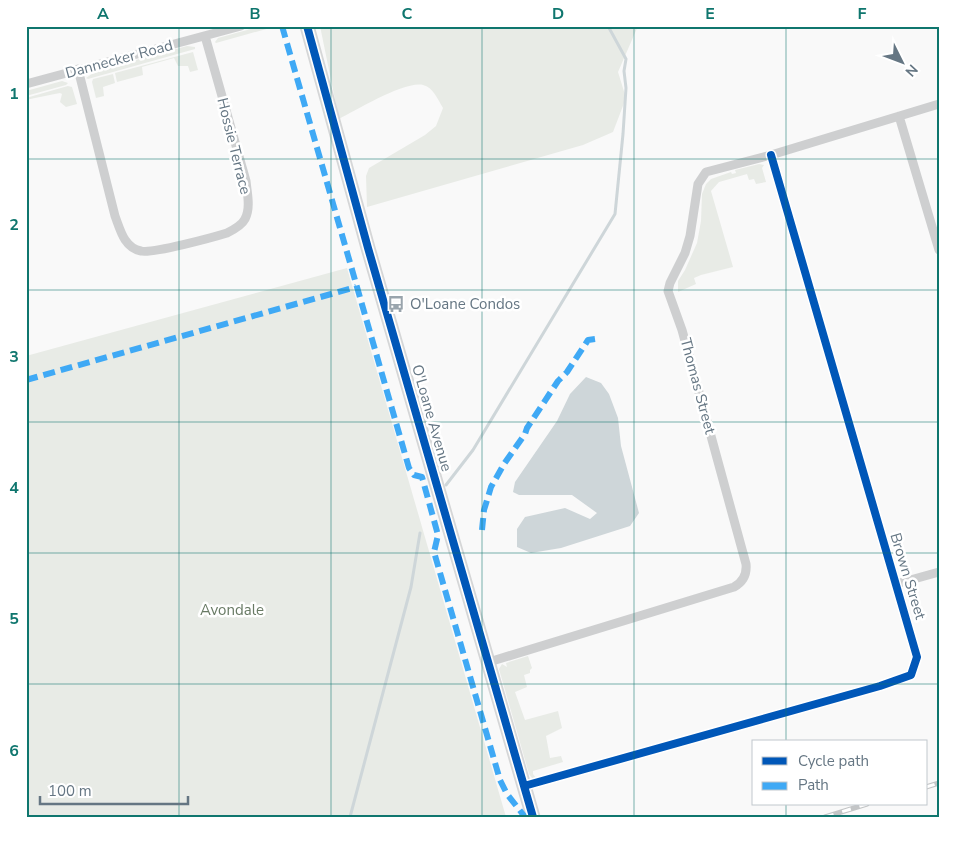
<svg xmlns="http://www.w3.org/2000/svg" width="965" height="843" font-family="'Nunito Sans',sans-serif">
	<rect width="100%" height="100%" fill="#f9f9f9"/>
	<path fill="#e8ebe6" d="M261 26H277L216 43 215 42 218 38Z
		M320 26H638L618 72 626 98 613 132 583 145 367 207 366 176 369 168 425 135 436 126 443 108C438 100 433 87 423 85 404 81 357 110 339 119Z
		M187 46 195 47V49L88 79 86 78 96 71Z
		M193 52 198 70 190 72 188 66H178L174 58 142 67 143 75 117 82 115 73Z
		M113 74 115 83 103 87 104 96 96 98 92 82 93 79Z
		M62 81 68 83 66 85 26 96V91Z
		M68 86 72 87 77 104 66 107 60 102 62 94 60 93C50 95 38 97 26 100V98Z
		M759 164 764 165 762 168 766 182 756 184 754 179 749 180 747 174 719 182 711 191 733 267 701 275 694 278 696 284 678 292V281L685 270 697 243 701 221 702 194 706 184 711 179 731 172 732 174 736 173 735 170Z
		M347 268 506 817H26V356Z
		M528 656 532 668 530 670V673L524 675 527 687 515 692 525 720 558 711 562 728 546 736 550 758 561 756 563 762 533 771V774L536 778H532L529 774 499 669 502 664 507 667 506 663Z"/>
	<path fill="#ced6d9" d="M586 377 601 383 609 394 618 418 621 446 639 513 630 526 561 548 531 553 517 547V529L525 517 565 508 590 519 597 513 572 495H519L513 492 515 482 557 421 570 394Z"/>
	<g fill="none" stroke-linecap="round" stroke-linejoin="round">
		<path stroke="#ced6d9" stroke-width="3" d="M446 485 473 450 615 214 623 134 626 88 624 71 626 59 608 26
			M350 817 411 587 420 533"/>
		<g stroke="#d5d6d7" stroke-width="15">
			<path id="secondary" d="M307 26 368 248 533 817"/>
		</g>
		<path stroke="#cecfd0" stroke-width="9" d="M78 69 115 216C120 229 124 248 141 251 152 254 214 237 227 233 233 230 242 225 245 219 251 208 247 192 246 181L205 36
			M26 84 241 26
			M899 116 939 250
			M896 584 939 572
			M489 662 734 587C743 582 747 574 746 564L682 330 668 291 670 283 685 253 690 236 698 184 706 172 771 155 939 104
			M524 786 880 686 911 675 917 657 771 155"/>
		<use href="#secondary" stroke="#e1e2e2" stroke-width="12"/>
		<g stroke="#c3c5c6" stroke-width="5">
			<path id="rail" d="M926 787 939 783
				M825 817 867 804"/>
		</g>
		<use href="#rail" stroke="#fff" stroke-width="3" stroke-dasharray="9" stroke-linecap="butt"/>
		<path stroke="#3fa9f5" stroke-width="6" stroke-dasharray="12 6" stroke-linecap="butt" d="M282 26 409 468 414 475 422 477 438 535 434 552 500 780 507 794 525 817
			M26 380 356 287
			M482 530 484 510 491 487 504 464 525 434 527 428 558 381 567 372 588 340 595 339"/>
		<g stroke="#fff" stroke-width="11">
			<path id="cycleway" d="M307 26 368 248 533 817
				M524 786 880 686 911 675 917 657 771 155"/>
		</g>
		<use href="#cycleway" stroke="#0057b8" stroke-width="8"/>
	</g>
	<path fill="none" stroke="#0f766e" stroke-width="1" stroke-opacity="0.55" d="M179 26V817M331 26V817M482 26V817M634 26V817M786 26V742M26 159H939M26 290H939M26 422H939M26 553H939M26 684H939M786 804V817"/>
	<defs>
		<g id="bus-bare" transform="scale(1.35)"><path d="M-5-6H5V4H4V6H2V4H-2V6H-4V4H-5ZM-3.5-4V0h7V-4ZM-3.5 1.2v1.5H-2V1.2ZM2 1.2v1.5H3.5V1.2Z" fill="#99a4ac" stroke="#fff" stroke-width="2.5" paint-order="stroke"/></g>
	</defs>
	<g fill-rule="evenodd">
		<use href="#bus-bare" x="396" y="304"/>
	</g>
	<g text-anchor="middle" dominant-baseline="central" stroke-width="5" stroke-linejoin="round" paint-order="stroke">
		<g font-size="15" fill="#657683" stroke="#fff">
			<text transform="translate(119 59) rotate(-15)">Dannecker Road</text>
			<text transform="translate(234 146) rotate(76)">Hossie Terrace</text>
			<text transform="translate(698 386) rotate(75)">Thomas Street</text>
			<text transform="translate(432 418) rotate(74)">O'Loane Avenue</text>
			<text transform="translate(908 576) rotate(73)">Brown Street</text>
		</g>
		<g font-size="15" fill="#657683" stroke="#fff" text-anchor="start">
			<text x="410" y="304">O'Loane Condos</text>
		</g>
		<g font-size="15" fill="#687a64" stroke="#fff">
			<text x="232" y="610">Avondale</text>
		</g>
	</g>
	<rect width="965" height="843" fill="none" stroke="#ffffff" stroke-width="55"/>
	<rect x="752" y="740" width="175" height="65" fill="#ffffff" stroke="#c1c8cd"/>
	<rect x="762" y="757" width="25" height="8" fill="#0057b8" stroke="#c1c8cd"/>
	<text x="798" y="766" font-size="15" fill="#657683">Cycle path</text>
	<rect x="762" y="782" width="25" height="8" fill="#3fa9f5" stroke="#c1c8cd"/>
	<text x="798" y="790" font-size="15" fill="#657683">Path</text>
	<g transform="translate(902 62) rotate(132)" stroke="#ffffff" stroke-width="4" paint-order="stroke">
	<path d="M0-4L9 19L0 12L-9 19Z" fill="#657683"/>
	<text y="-8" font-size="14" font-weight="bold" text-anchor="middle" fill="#657683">N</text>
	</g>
	<path d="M40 796v8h148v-8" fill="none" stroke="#657683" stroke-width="2.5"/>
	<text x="48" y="796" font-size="15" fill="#657683" stroke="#ffffff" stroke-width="4" paint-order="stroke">100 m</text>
	<rect x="28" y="28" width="910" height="788" fill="none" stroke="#0f766e" stroke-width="2"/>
	<g font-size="16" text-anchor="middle" font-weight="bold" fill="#0f766e">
		<text x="103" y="19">A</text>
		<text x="255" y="19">B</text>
		<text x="407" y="19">C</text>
		<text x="558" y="19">D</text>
		<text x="710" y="19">E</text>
		<text x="862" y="19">F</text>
		<text x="14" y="99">1</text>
		<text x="14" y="230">2</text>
		<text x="14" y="362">3</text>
		<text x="14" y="493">4</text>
		<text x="14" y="624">5</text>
		<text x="14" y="756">6</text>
	</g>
</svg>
